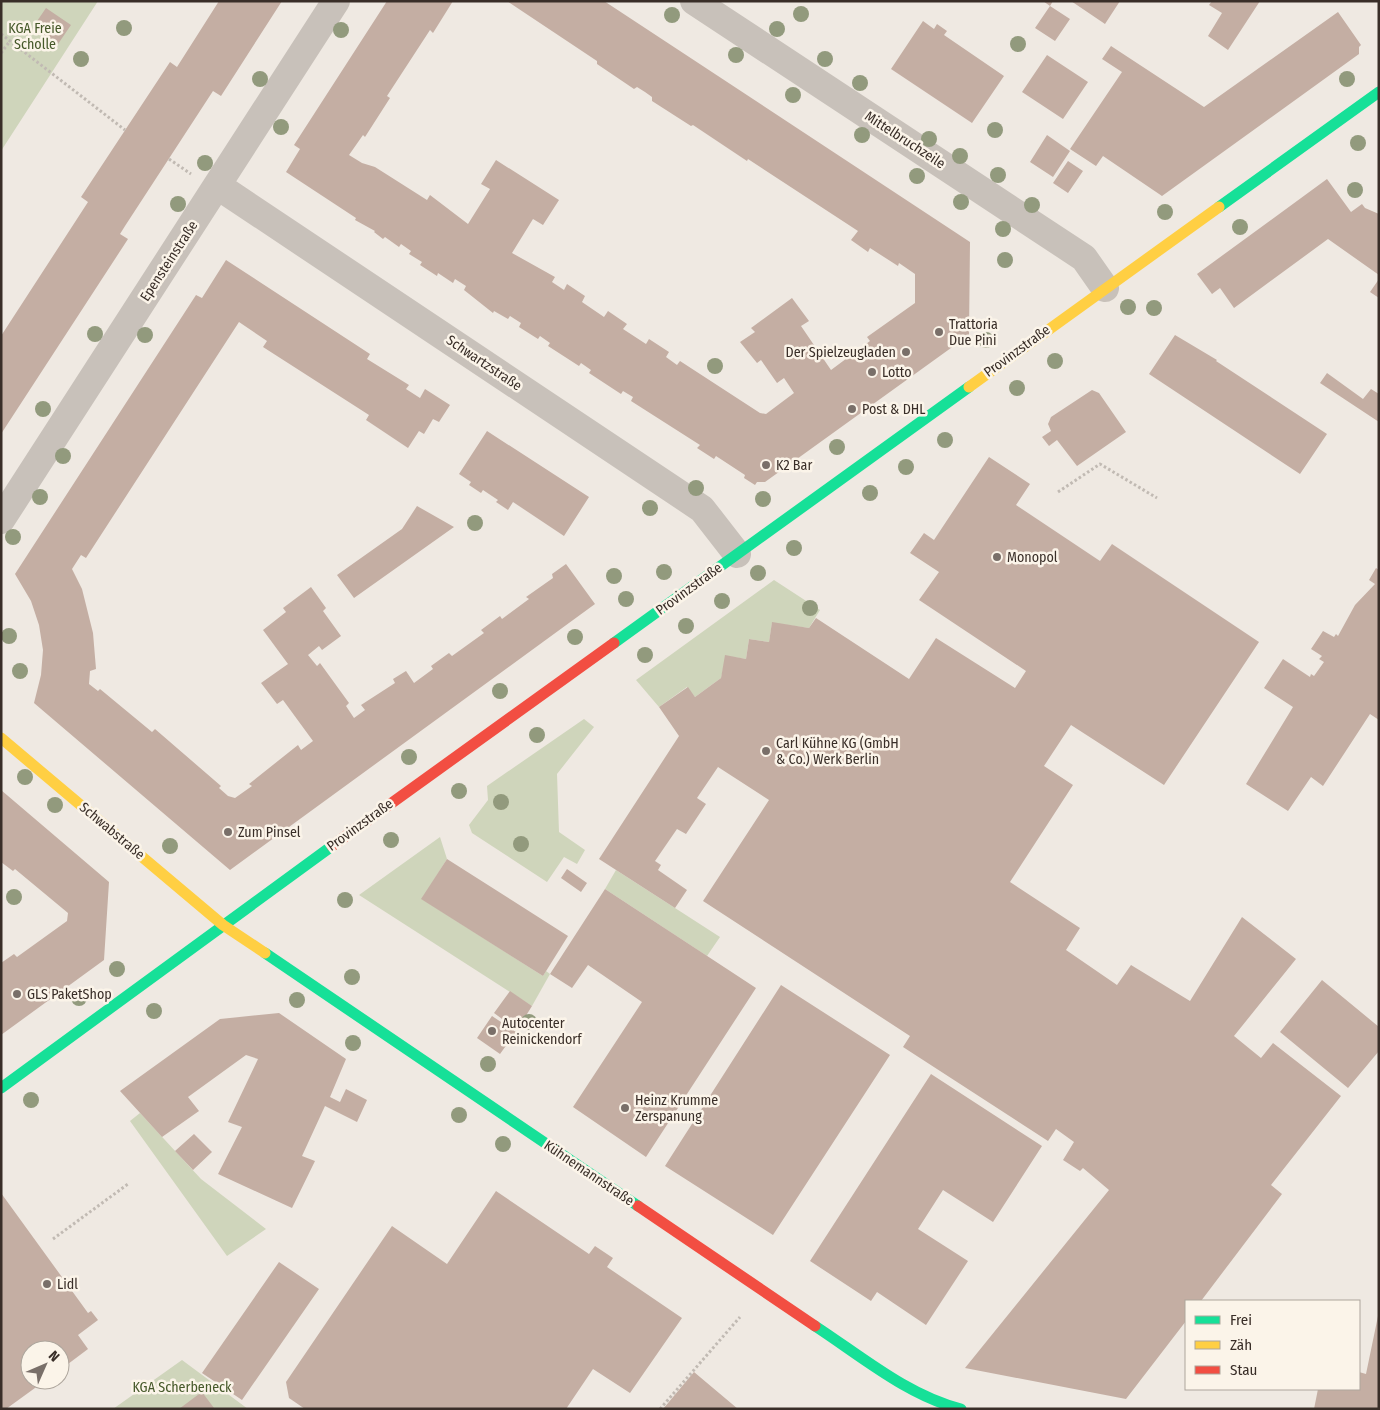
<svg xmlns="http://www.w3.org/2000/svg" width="1380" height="1410" font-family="'Fira Sans Condensed',sans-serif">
	<rect width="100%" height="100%" fill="#efe9e2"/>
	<path fill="#cfd5bb" d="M1 1H98L1 151Z
		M774 580 820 610 809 628 772 623 769 642 749 639 746 659 726 656 721 678 695 697 687 687 659 707 636 680Z
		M584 719 594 727 557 774 559 832 585 850 577 864 564 857 547 882 472 833 469 825 488 800 487 786Z
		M440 837 447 859 422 899 543 976 546 971 550 974 532 1006 359 895Z
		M616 870 720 937 707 956 605 889Z
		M140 1113 201 1179 266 1229 227 1256 130 1121Z
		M182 1360 248 1409H113Z"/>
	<path fill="#c4aea3" d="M219 1H282L221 96 213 91 125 226 120 234 128 239 1 434V336L88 202 81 197 170 62 177 67Z
		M387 1H453L433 33 430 30 387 96 390 98 365 137 363 135 349 155 362 163 375 167 427 200 430 195 468 224 490 189 481 184 496 160 559 200 543 225 533 219 512 253 555 277 552 282 564 290 567 284 585 296 582 302 604 317 608 311 627 324 623 329 646 344 649 339 669 352 666 357 677 365 680 361 760 413 766 414 794 393 784 378 777 383 761 360 757 363 740 342 755 332 751 328 792 298 809 321 801 326 831 370 870 341 867 337 915 303V274L899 263 898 266 870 248 868 252 851 240 858 231 751 161 748 159 747 161 693 125 691 126 652 101V97L645 92 637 87 634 89 597 64V61L507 1H604L970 242 969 335 765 482H757L755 485 744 478 745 475 716 456 714 459 697 448 700 445 631 401 633 397 623 391 621 394 589 373 591 370 581 363 579 366 548 346 550 343 540 336 538 339 519 327 521 323 510 316 508 319 494 311 493 313 464 290 466 286 455 279 453 283 438 273 437 276 420 265 422 262 409 254 411 251 401 244 399 247 385 237 383 239 374 232 375 231 355 220 356 218 286 172 300 149 294 145Z
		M1043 1H1053L1050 6 1070 19 1055 41 1035 28 1050 6Z
		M1071 1H1120L1105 24Z
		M1212 1H1260L1228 50 1208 36 1222 13 1209 5Z
		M46 8 71 25 58 44 33 27Z
		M1338 12 1361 45 1359 47V54L1162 196 1103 156 1096 166 1070 149 1122 72 1102 59 1111 46 1204 107Z
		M923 21 934 29 937 24 947 31 944 35 1004 76 972 123 891 69Z
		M1047 55 1088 82 1063 119 1022 92Z
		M1047 135 1070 151 1053 177 1030 162Z
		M1068 161 1083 171 1068 193 1053 183Z
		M1327 179 1351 212 1362 204 1365 208 1379 214V275L1328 239 1234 308 1220 288 1212 294 1197 274Z
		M226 260 370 354 367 359 409 385 406 389 420 398 425 389 450 405 439 422 433 419 424 434 419 431 408 448 366 420 369 415 263 347 267 341 239 322 86 558 81 555 72 569 82 589 93 633 96 669 90 671 89 684 98 691 100 689 152 732 155 729 221 786 219 788 228 796 235 798 252 786 249 784 298 745 301 750 313 741 283 700 277 704 261 683 288 664 263 630 286 612 283 608 311 587 326 608 323 611 341 636 322 650 319 646 308 655 317 666 320 663 349 703 346 706 354 718 365 710 361 705 395 683 393 679 406 671 414 683 433 669 431 666 449 653 452 656 484 633 481 630 500 616 502 619 529 599 526 597 553 578 552 574 566 564 595 604 230 870 34 703 41 675 43 650 39 625 31 601 15 574 196 295 202 298Z
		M1379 279V298L1370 292Z
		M1175 335 1217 360 1216 361 1327 434 1300 474 1149 374Z
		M1327 373 1363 399 1371 389 1379 394V422L1320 383Z
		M1092 390 1099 393 1126 432 1077 466 1057 440 1049 446 1042 437 1051 431 1048 424 1051 417Z
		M487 431 589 497 564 536 513 502 508 510 496 502 498 500 483 490 481 493 469 485 471 482 459 474Z
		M989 457 1030 484 1016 505 1100 561 1112 544 1259 642 1164 785 1071 725 1044 766 1073 785 1010 882 1080 928 1066 950 1117 985 1131 965 1190 1001 1242 917 1296 959 1234 1036 1261 1058 1273 1043 1341 1096 1271 1185 1282 1194 1201 1301H1186V1321L1126 1399 965 1368 1109 1190 1083 1168 1080 1171 1063 1160 1074 1142 1056 1129 1048 1141 903 1047 910 1036 703 901 769 800 718 767 697 798 706 804 686 834 677 829 655 861 661 865 658 870 687 890 675 908 599 859 679 736 659 707 688 687 695 697 721 678 725 655 746 659 749 639 769 642 772 622 809 628 816 618 909 679 936 638 1015 688 1026 671 919 600 939 572 910 553 924 533 934 540Z
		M417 506 454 527 354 598 337 575 402 529Z
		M1376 568 1379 570V720L1370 714 1323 786 1311 777 1288 811 1246 784 1293 707 1264 688 1283 659 1310 677 1311 674 1314 676 1324 662 1319 659 1322 656 1311 649 1323 631 1334 637 1336 634 1338 636 1355 605 1375 584 1369 580Z
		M1 790 109 882 104 960 1 1035V963L14 954 17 957 67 921 68 913 15 869 13 871 1 862Z
		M447 859 568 936 543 976 421 899Z
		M567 869 587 883 581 892 561 878Z
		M605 889 756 988 646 1157 573 1107 642 1002 588 965 572 988 550 974Z
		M1322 980 1379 1027V1051L1348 1088 1280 1032Z
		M781 985 890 1055 773 1235 665 1166Z
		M510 991 532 1006 517 1030 494 1013Z
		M279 1013 346 1059 330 1097 340 1102 346 1089 367 1100 357 1122 325 1106 302 1156 315 1161 292 1208 218 1174 242 1127 228 1122 258 1059 246 1055 188 1097 199 1111 162 1137 120 1091 220 1019Z
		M492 1016 516 1032 500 1054 477 1038Z
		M931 1074 1042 1146 993 1222 943 1190 918 1229 968 1261 926 1325 877 1292 871 1301 810 1261Z
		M194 1134 212 1152 193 1170 175 1151Z
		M496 1191 589 1254 595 1246 613 1258 607 1267 682 1318 630 1393 593 1369 566 1409H305L289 1398 286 1382 392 1226 447 1264Z
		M1 1193 88 1313 91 1311 98 1320 78 1335 88 1349 60 1370V1350H30V1380H46L6 1409H1Z
		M279 1262 319 1289 242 1400 202 1373Z
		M1378 1316 1379 1409H1314L1318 1389H1359V1372L1366 1374Z
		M694 1372 738 1409H663Z
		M202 1392 214 1408 179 1409 195 1397Z"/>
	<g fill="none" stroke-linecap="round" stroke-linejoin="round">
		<path stroke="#c1bab3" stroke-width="3" stroke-dasharray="2.5 2.5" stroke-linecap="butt" d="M1 34 125 130
			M1 53 10 41
			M169 159 191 174
			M1058 492 1100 464 1157 498
			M53 1239 128 1184
			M660 1409 740 1317"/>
		<path stroke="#c8c1ba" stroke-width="28" d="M694 1 1084 258 1105 288
			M218 186 702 509 737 554
			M1 520 336 1"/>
		<path stroke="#16e098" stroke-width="11" d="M1219 207 1379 92
			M614 643 969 387
			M265 953 638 1206
			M1 1088 332 846
			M815 1326C861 1356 908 1396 961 1409"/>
		<path stroke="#ffcf43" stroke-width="11" d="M969 387 1219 207
			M1 738 223 925 265 953"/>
		<path stroke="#f24e42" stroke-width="11" d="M332 846 614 643
			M638 1206 815 1326"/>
	</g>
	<g fill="#929a7d">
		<circle cx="801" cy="14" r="8"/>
		<circle cx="672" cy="15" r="8"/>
		<circle cx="124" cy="28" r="8"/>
		<circle cx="777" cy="29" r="8"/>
		<circle cx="341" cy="30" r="8"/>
		<circle cx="1018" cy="44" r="8"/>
		<circle cx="736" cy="55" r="8"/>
		<circle cx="81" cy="59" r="8"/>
		<circle cx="825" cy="59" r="8"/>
		<circle cx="260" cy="79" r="8"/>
		<circle cx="1347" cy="79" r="8"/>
		<circle cx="860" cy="83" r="8"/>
		<circle cx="793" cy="95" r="8"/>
		<circle cx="281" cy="127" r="8"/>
		<circle cx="995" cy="130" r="8"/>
		<circle cx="862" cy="135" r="8"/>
		<circle cx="929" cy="139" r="8"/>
		<circle cx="1358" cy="143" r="8"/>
		<circle cx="960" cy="156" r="8"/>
		<circle cx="205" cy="163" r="8"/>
		<circle cx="998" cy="175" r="8"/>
		<circle cx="917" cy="176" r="8"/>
		<circle cx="1355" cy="190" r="8"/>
		<circle cx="961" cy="202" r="8"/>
		<circle cx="178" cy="204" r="8"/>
		<circle cx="1032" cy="205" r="8"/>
		<circle cx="1165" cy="212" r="8"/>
		<circle cx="1240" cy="227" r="8"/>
		<circle cx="1003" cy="229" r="8"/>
		<circle cx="1005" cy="260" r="8"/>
		<circle cx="1128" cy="307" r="8"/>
		<circle cx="1154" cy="308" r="8"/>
		<circle cx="95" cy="334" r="8"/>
		<circle cx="145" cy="335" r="8"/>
		<circle cx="986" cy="340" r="8"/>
		<circle cx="1055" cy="361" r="8"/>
		<circle cx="715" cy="366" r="8"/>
		<circle cx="1017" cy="388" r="8"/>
		<circle cx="43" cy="409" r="8"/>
		<circle cx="945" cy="440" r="8"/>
		<circle cx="837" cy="447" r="8"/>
		<circle cx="63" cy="456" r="8"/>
		<circle cx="906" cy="467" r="8"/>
		<circle cx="696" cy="488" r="8"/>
		<circle cx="870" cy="493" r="8"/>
		<circle cx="40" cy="497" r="8"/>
		<circle cx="763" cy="499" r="8"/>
		<circle cx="650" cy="508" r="8"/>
		<circle cx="475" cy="523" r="8"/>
		<circle cx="13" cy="537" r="8"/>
		<circle cx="794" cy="548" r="8"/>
		<circle cx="664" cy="572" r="8"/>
		<circle cx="758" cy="573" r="8"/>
		<circle cx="614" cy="576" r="8"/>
		<circle cx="626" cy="599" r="8"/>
		<circle cx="722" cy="601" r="8"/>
		<circle cx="810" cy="608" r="8"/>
		<circle cx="686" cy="626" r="8"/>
		<circle cx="9" cy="636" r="8"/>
		<circle cx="575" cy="637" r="8"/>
		<circle cx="645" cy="655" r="8"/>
		<circle cx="20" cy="671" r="8"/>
		<circle cx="500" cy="691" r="8"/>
		<circle cx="537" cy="735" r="8"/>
		<circle cx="409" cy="757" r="8"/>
		<circle cx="25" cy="777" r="8"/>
		<circle cx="459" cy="791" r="8"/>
		<circle cx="501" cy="802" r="8"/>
		<circle cx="55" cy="805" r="8"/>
		<circle cx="391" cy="840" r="8"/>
		<circle cx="521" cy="844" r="8"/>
		<circle cx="170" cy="846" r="8"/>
		<circle cx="14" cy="897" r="8"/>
		<circle cx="345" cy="900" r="8"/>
		<circle cx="117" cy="969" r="8"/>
		<circle cx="352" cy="977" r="8"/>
		<circle cx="79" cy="998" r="8"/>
		<circle cx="297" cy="1000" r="8"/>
		<circle cx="154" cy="1011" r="8"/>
		<circle cx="529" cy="1022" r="8"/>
		<circle cx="353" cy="1043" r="8"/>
		<circle cx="488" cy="1064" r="8"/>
		<circle cx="31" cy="1100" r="8"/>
		<circle cx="459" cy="1115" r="8"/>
		<circle cx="503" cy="1144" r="8"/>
	</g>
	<g fill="#796f69" stroke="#fbf4e9" stroke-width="2">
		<circle cx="939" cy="332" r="5"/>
		<circle cx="906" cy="352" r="5"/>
		<circle cx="872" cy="372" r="5"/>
		<circle cx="852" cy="409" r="5"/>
		<circle cx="766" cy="465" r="5"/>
		<circle cx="997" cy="557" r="5"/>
		<circle cx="766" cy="751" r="5"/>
		<circle cx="228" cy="832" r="5"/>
		<circle cx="17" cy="994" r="5"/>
		<circle cx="492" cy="1031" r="5"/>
		<circle cx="625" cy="1108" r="5"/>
		<circle cx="47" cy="1284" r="5"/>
	</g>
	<g text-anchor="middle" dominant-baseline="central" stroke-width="5" stroke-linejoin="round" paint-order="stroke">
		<g font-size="14" fill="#46592a" stroke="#fbf4e9">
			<text x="35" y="28">KGA Freie<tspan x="35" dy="16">Scholle</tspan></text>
			<text x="182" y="1387">KGA Scherbeneck</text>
		</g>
		<g font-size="14" fill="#392e28" stroke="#fbf4e9">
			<text transform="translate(905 140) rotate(33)">Mittelbruchzeile</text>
			<text transform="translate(169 261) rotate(-57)">Epensteinstraße</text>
			<text transform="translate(1017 351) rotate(-36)">Provinzstraße</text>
			<text transform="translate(484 363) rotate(34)">Schwartzstraße</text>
			<text transform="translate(689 589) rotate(-36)">Provinzstraße</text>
			<text transform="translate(360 825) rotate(-36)">Provinzstraße</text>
			<text transform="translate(112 831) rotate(40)">Schwabstraße</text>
			<text transform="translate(589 1173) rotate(34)">Kühnemannstraße</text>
		</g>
		<g font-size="14" fill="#392e28" stroke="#fbf4e9" text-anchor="start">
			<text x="949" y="324">Trattoria<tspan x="949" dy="16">Due Pini</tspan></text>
			<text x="896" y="352" text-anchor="end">Der Spielzeugladen</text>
			<text x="882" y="372">Lotto</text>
			<text x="862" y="409">Post &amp; DHL</text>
			<text x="776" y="465">K2 Bar</text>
			<text x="1007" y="557">Monopol</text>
			<text x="776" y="743">Carl Kühne KG (GmbH<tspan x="776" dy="16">&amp; Co.) Werk Berlin</tspan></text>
			<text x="238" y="832">Zum Pinsel</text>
			<text x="27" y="994">GLS PaketShop</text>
			<text x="502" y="1023">Autocenter<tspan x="502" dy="16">Reinickendorf</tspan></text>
			<text x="635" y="1100">Heinz Krumme<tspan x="635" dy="16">Zerspanung</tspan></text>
			<text x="57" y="1284">Lidl</text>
		</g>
	</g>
	<rect width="1380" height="1410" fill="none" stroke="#392e28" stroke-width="5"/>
	<rect x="1185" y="1300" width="175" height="90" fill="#fbf4e9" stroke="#ada59c"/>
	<rect x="1195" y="1316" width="25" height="8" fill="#16e098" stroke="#ada59c"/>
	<text x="1230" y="1325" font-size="15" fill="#392e28">Frei</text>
	<rect x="1195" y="1341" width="25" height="8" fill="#ffcf43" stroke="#ada59c"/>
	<text x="1230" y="1350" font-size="15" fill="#392e28">Zäh</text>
	<rect x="1195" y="1366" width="25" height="8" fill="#f24e42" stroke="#ada59c"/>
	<text x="1230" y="1375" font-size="15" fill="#392e28">Stau</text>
	<g transform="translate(45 1365) rotate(45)"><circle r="24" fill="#fbf4e9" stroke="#ada59c"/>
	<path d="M0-4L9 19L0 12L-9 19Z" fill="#796f69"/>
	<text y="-8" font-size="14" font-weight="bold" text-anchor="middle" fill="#392e28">N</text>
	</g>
</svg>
